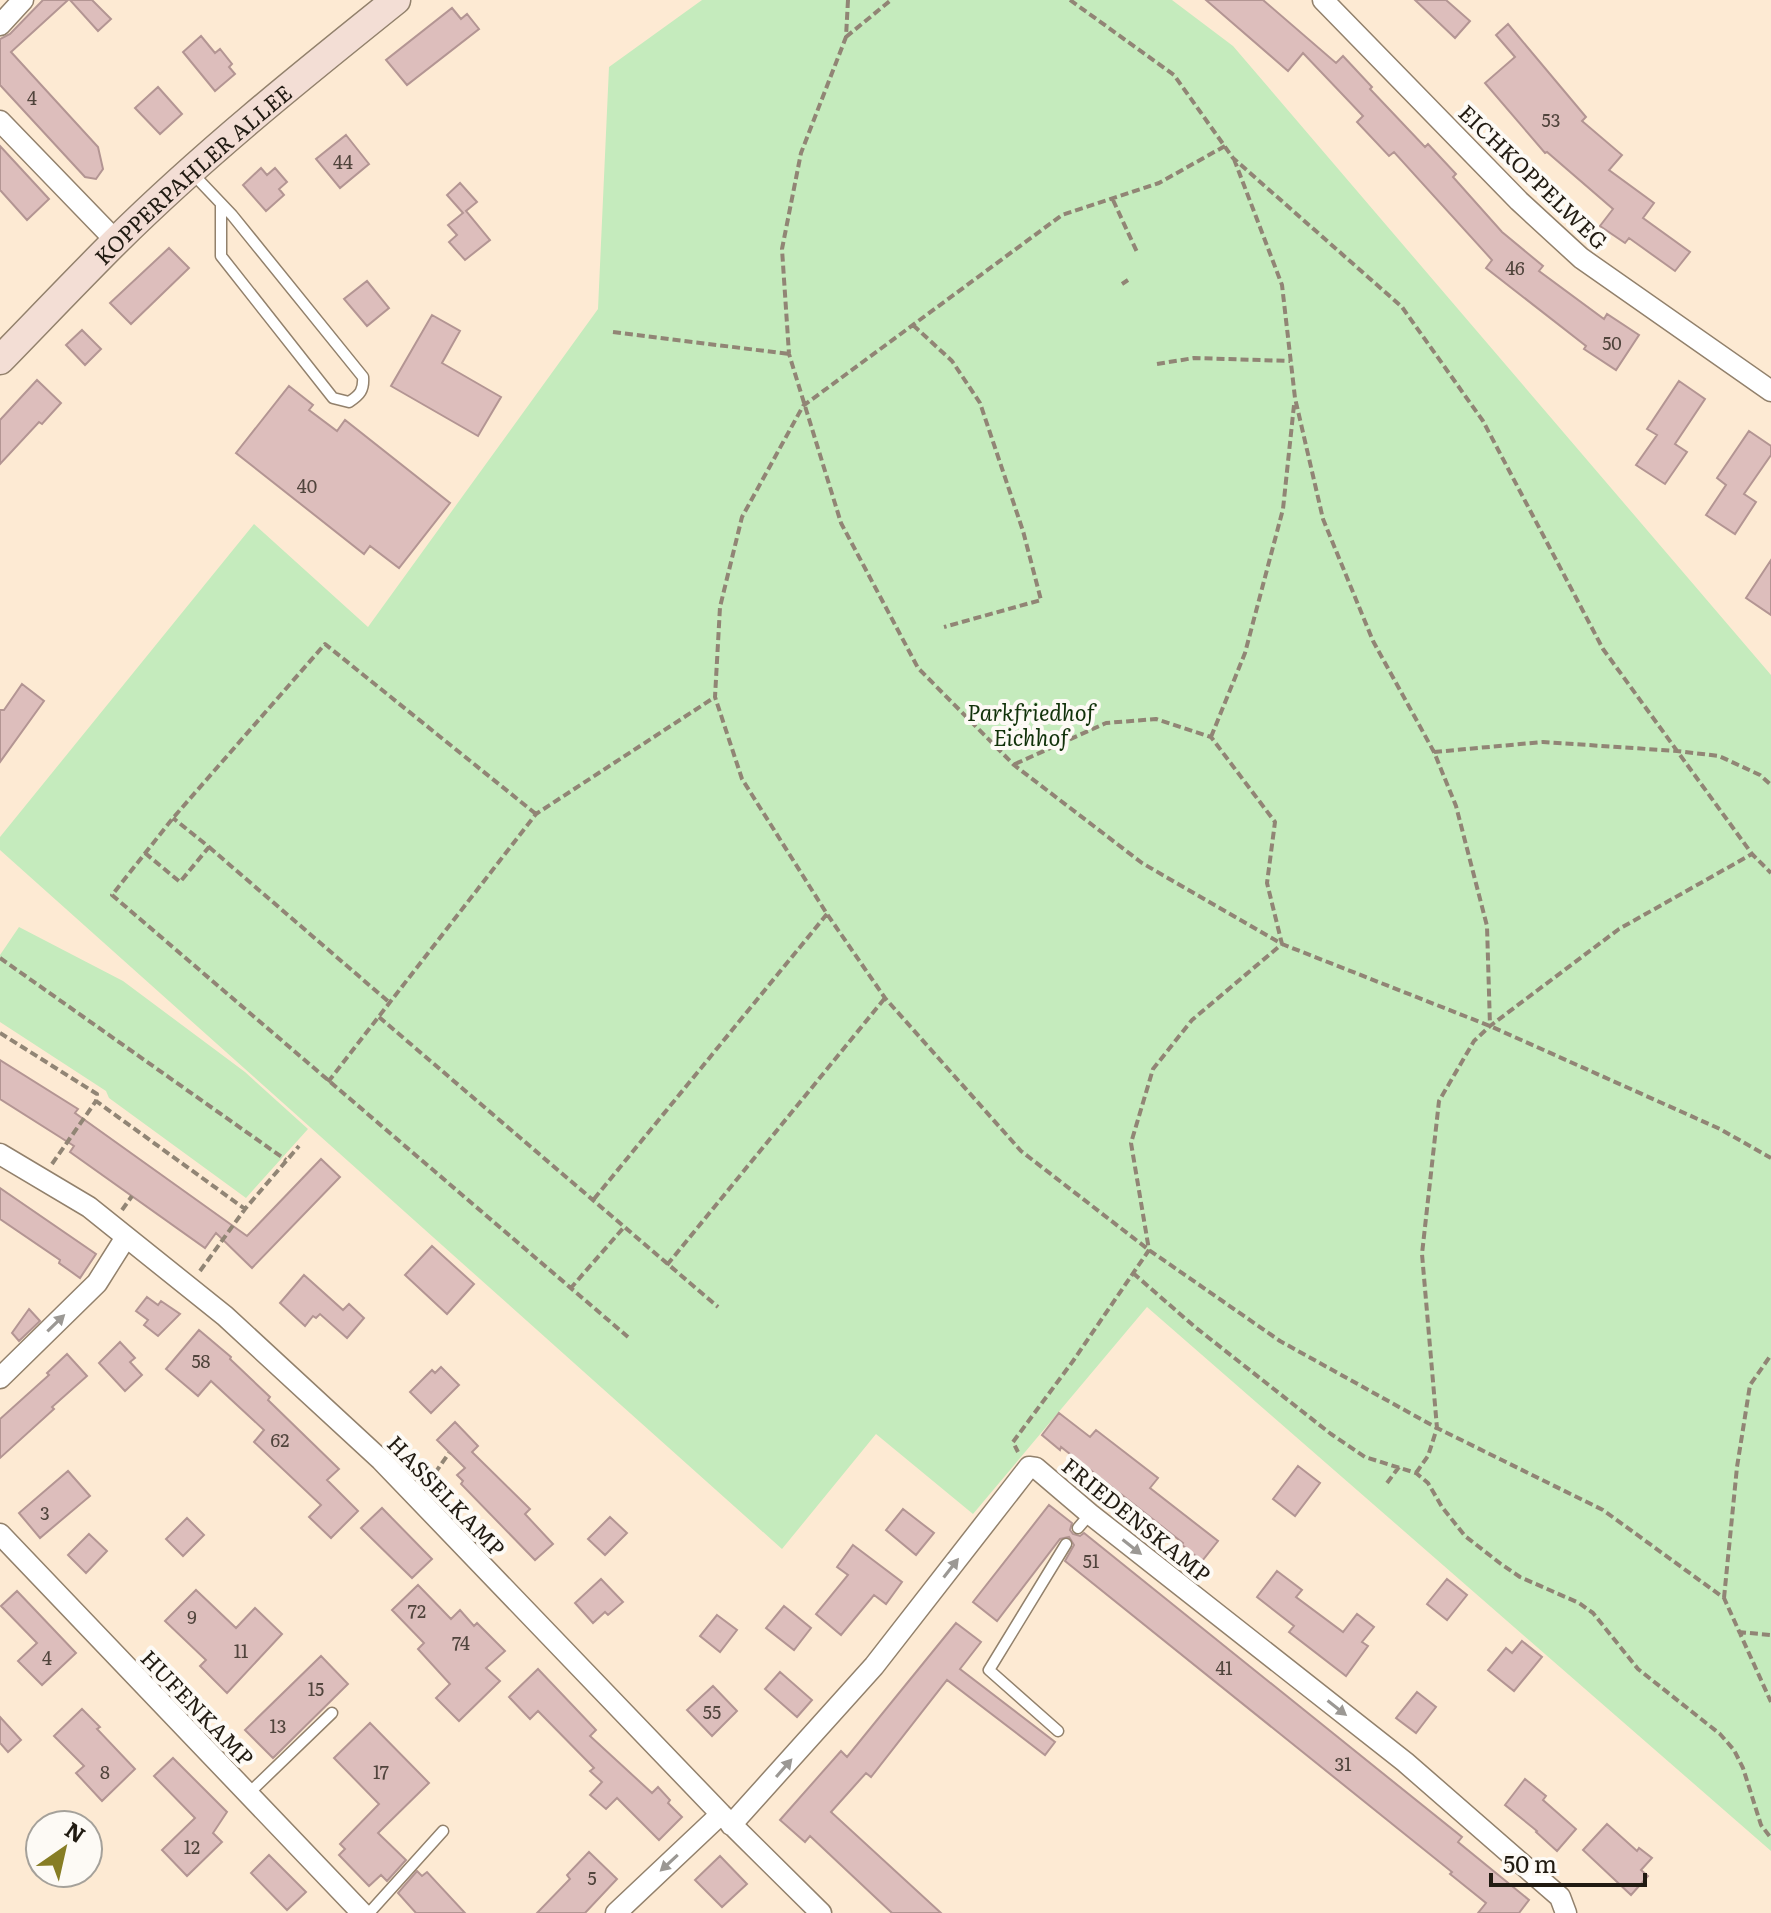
<svg xmlns="http://www.w3.org/2000/svg" width="1771" height="1913" font-family="Literata,serif">
	<rect width="100%" height="100%" fill="#fdead3"/>
	<path fill="#c5ebbd" d="M702 0H1172L1233 46 1771 675V1851L1147 1307 973 1514 876 1434 782 1549 0 850V837L254 524 368 627 598 309 609 67Z
		M19 927 123 981 245 1072 308 1129 246 1198 109 1098 106 1091 0 1022V955Z"/>
	<path fill="#ddbebc" stroke="#b39593" stroke-width="2" d="M43 0H68L11 52 98 147 103 169 96 179 85 177 0 85V39L10 34Z
		M70 0H92L111 19 98 31Z
		M1206 0H1263L1336 63 1343 56 1372 87 1370 89 1425 147 1428 144 1456 174 1453 177 1502 232 1543 266 1539 271 1604 319 1607 314 1639 335 1616 370 1584 349 1586 346 1486 268 1492 260 1394 152 1389 156 1357 122 1363 116 1303 53 1288 71Z
		M1415 0H1446L1470 21 1455 38Z
		M452 8 461 19 467 14 479 29 407 85 386 60Z
		M1508 24 1586 117 1582 121 1622 155 1609 170 1654 203 1643 218 1690 252 1675 271 1629 238 1625 243 1600 226 1613 209 1547 152 1545 153 1485 83 1515 57 1496 35Z
		M201 36 215 53 220 49 232 64 229 67 235 74 215 91 183 52Z
		M158 87 182 114 160 134 135 108Z
		M346 135 369 164 340 188 316 159Z
		M0 146 49 199 27 220 0 190Z
		M261 168 267 175 275 168 287 182 279 189 284 195 266 211 243 185Z
		M460 183 477 202 466 211 490 240 465 260 449 242 457 235 448 225 463 213 447 195Z
		M169 248 189 268 131 324 110 303Z
		M367 281 389 308 367 326 344 299Z
		M432 315 460 331 442 363 501 397 478 436 391 386Z
		M82 330 101 349 85 365 66 345Z
		M37 380 61 403 42 424 39 422 0 464V420Z
		M1679 381 1705 399 1675 444 1687 452 1665 484 1636 465 1657 435 1647 429Z
		M289 386 313 405 309 410 337 431 345 420 450 503 399 568 370 546 364 554 236 453Z
		M1749 431 1771 446V455L1744 494 1756 502 1735 534 1706 515 1726 485 1717 478Z
		M1771 560V615L1746 598Z
		M22 684 44 701 0 762V710H4Z
		M0 1060 78 1109 75 1113 247 1236 321 1159 340 1177 252 1268 216 1233 205 1248 70 1152 74 1146 0 1099Z
		M0 1188 96 1254 80 1278 59 1263 60 1260 0 1219Z
		M432 1246 474 1284 447 1314 405 1275Z
		M304 1275 343 1310 349 1304 364 1318 347 1338 320 1314 316 1318 313 1316 305 1326 280 1303Z
		M147 1297 158 1305 161 1301 180 1314 158 1336 144 1325 148 1320 136 1311Z
		M29 1309 40 1321 19 1341 12 1333Z
		M199 1330 231 1357 230 1359 270 1397 268 1400 339 1469 327 1480 358 1511 331 1538 309 1517 321 1505 254 1442 264 1430 211 1381 198 1396 166 1369Z
		M120 1342 135 1358 130 1362 142 1375 125 1391 99 1363Z
		M67 1354 87 1376 52 1407 54 1409 0 1458V1419L49 1375 47 1373Z
		M441 1367 459 1385 431 1413 410 1392 432 1370 435 1373Z
		M1059 1413 1090 1437 1096 1430 1158 1478 1150 1488 1218 1541 1202 1561 1182 1545 1183 1543 1061 1447 1060 1450 1042 1435Z
		M455 1422 478 1446 472 1452 530 1509 525 1514 553 1544 535 1560 461 1484 463 1481 457 1475 465 1468 437 1440Z
		M1298 1466 1320 1483 1295 1516 1273 1499Z
		M68 1471 90 1496 40 1538 19 1513Z
		M1049 1505 1072 1523 1070 1530 1073 1534 1080 1536 1084 1533 1462 1837 1458 1842 1529 1900 1519 1913H1478L1486 1903 1450 1874 1452 1872 1065 1561 1074 1545 1069 1537 1060 1539 997 1621 973 1602Z
		M382 1508 432 1559 412 1578 361 1528Z
		M903 1509 934 1533 916 1555 886 1530Z
		M610 1517 627 1533 605 1555 588 1539Z
		M187 1518 204 1535 183 1556 166 1539Z
		M89 1534 107 1551 86 1573 68 1555Z
		M853 1545 902 1582 886 1604 874 1595 841 1635 816 1614 848 1575 837 1567Z
		M1277 1571 1302 1590 1296 1597 1343 1632 1357 1614 1374 1627 1362 1642 1368 1646 1346 1676 1289 1632 1294 1626 1257 1597Z
		M601 1579 623 1602 608 1615 605 1612 593 1623 575 1603Z
		M1447 1579 1467 1595 1447 1620 1427 1604Z
		M418 1585 451 1619 460 1610 474 1626 477 1623 505 1651 486 1668 500 1681 459 1721 436 1698 450 1684 418 1649 424 1643 392 1610Z
		M196 1590 236 1628 255 1608 282 1634 227 1693 200 1666 206 1660 165 1621Z
		M17 1591 76 1653 42 1685 18 1661 37 1643 1 1606Z
		M784 1606 811 1628 794 1650 766 1628Z
		M717 1615 737 1630 720 1652 700 1636Z
		M956 1623 981 1642 960 1669 1055 1742 1045 1755 947 1680 871 1777 866 1773 831 1812 941 1913H892L810 1836 805 1842 780 1820 841 1751 847 1757Z
		M1522 1641 1542 1657 1514 1691 1488 1670 1506 1648 1512 1653Z
		M321 1656 348 1684 273 1758 245 1730Z
		M538 1669 596 1730 590 1736 652 1793 658 1787 670 1800 668 1803 682 1817 659 1840 617 1798 606 1809 590 1795 602 1782 590 1771 594 1768 538 1711 530 1719 509 1697Z
		M780 1672 812 1700 797 1717 765 1689Z
		M713 1686 737 1711 712 1736 687 1710Z
		M1417 1692 1436 1707 1416 1733 1396 1718Z
		M82 1709 100 1727 97 1729 135 1769 102 1801 76 1773 84 1766 54 1736Z
		M0 1717 21 1740 8 1752 0 1743Z
		M370 1723 429 1783 378 1833 406 1860 387 1881 381 1875 369 1886 339 1855 345 1849 340 1844 379 1804 334 1758Z
		M173 1758 227 1812 213 1833 222 1842 187 1876 162 1850 195 1818 154 1776Z
		M1525 1779 1546 1796 1543 1800 1576 1829 1557 1851 1536 1832 1537 1831 1505 1805Z
		M1607 1824 1637 1851 1639 1848 1652 1858 1641 1870 1648 1876 1631 1895 1583 1850Z
		M589 1852 617 1879 585 1913H537L570 1879 567 1875Z
		M269 1855 306 1892 287 1910 251 1873Z
		M720 1856 747 1884 722 1907 695 1880Z
		M417 1871 422 1876 427 1872 465 1913H416L398 1893Z"/>
	<g fill="none" stroke-linecap="round" stroke-linejoin="round">
		<g stroke="#92816c" stroke-width="13">
			<path id="lane" d="M193 174 232 215 363 377C364 390 360 395 349 402L333 398 221 256V204
				M1078 1528 1090 1514
				M1058 1731 989 1670 1066 1544
				M248 1794 332 1713
				M369 1913 443 1831"/>
		</g>
		<g stroke="#92816c" stroke-width="23">
			<path id="street" d="M1323 0 1519 201 1581 258 1771 391
				M0 25 23 0
				M0 121 116 241
				M0 1154 89 1207 225 1316 381 1460 721 1814 821 1913
				M0 1378 97 1283 126 1237
				M0 1534 362 1913
				M731 1825 874 1666 1029 1467 1036 1468 1090 1514 1405 1762 1560 1897 1566 1913
				M616 1913 721 1814"/>
		</g>
		<g stroke="#92816c" stroke-width="31">
			<g id="secondary">
				<path id="s1" d="M0 360C38 321 76 281 115 242 203 155 300 77 396 0"/>
			</g>
		</g>
		<path stroke="#918575" stroke-width="4" stroke-dasharray="8 4" stroke-linecap="butt" d="M848 0 846 37 801 153 782 249 789 354 841 523 918 668 1014 765 1142 863 1282 944 1490 1026 1720 1129 1771 1158
			M1070 0 1174 75 1233 158 1402 307 1483 421 1603 649 1752 854 1771 873
			M846 37 891 0
			M1225 146 1159 183 1062 215 803 406 742 517 720 607 715 697 742 779 827 914 885 998 1021 1151 1149 1250 1280 1341 1437 1428 1603 1510 1724 1598 1771 1702
			M1234 159 1282 285 1295 398 1323 519 1373 641 1434 752 1456 806 1487 926 1490 1026
			M1113 200 1137 252
			M1122 284 1128 280
			M913 325 952 361 980 403 1023 531 1041 600 944 627
			M613 332 789 354
			M1157 364 1194 358 1290 361
			M1211 737 1245 653 1283 509 1294 405
			M1434 752 1543 742 1677 751 1719 756 1760 775 1771 785
			M1015 764 1106 723 1156 719 1211 737 1275 822 1267 883 1282 944 1192 1020 1153 1069 1131 1143 1149 1250 1073 1361 1013 1442 1018 1452
			M536 814 325 644 173 818 112 895 628 1337
			M209 847 390 1003
			M145 853 180 882 209 847 173 818
			M0 958 286 1160
			M379 1017 718 1307
			M0 1033 97 1094 96 1101 245 1209
			M328 1082 536 814 715 697
			M52 1164 96 1101
			M594 1199 827 914
			M122 1210 132 1196
			M667 1265 885 998
			M200 1271 245 1209 299 1146
			M1133 1273 1195 1327 1331 1434 1365 1457 1416 1473 1428 1483 1442 1507 1465 1536 1501 1564 1520 1577 1579 1603 1593 1613 1638 1669 1720 1734 1734 1750 1743 1768 1761 1825 1771 1838
			M570 1289 625 1226
			M1416 1473 1428 1456 1437 1428 1422 1254 1439 1101 1474 1041 1490 1026 1619 929 1752 854
			M428 1483 449 1453
			M1387 1483 1399 1467
			M1724 1598 1737 1467 1750 1385 1771 1355
			M1738 1632 1771 1635"/>
		<use href="#lane" stroke="#fff" stroke-width="10"/>
		<use href="#street" stroke="#fff" stroke-width="20"/>
		<use href="#secondary" stroke="#f3ded5" stroke-width="28"/>
	</g>
	<defs><path id="oneway-solid" d="M-6-.8H1V-3.2L6.5 0L1 3.2V.8H-6Z" transform="scale(2)"/></defs>
	<g fill="#9b9894">
		<use href="#oneway-solid" transform="translate(56 1323) rotate(-44)"/>
		<use href="#oneway-solid" transform="translate(1132 1547) rotate(38)"/>
		<use href="#oneway-solid" transform="translate(951 1568) rotate(-52)"/>
		<use href="#oneway-solid" transform="translate(1337 1708) rotate(38)"/>
		<use href="#oneway-solid" transform="translate(784 1768) rotate(-49)"/>
		<use href="#oneway-solid" transform="translate(669 1863) rotate(137)"/>
	</g>
	<g text-anchor="middle" dominant-baseline="central" stroke-width="8" stroke-linejoin="round" paint-order="stroke">
		<g font-size="18" fill="#50443c">
			<text x="32" y="97">4</text>
			<text x="1551" y="119">53</text>
			<text x="343" y="161">44</text>
			<text x="1515" y="267">46</text>
			<text x="1612" y="342">50</text>
			<text x="307" y="485">40</text>
			<text x="201" y="1360">58</text>
			<text x="280" y="1439">62</text>
			<text x="45" y="1512">3</text>
			<text x="1091" y="1560">51</text>
			<text x="417" y="1610">72</text>
			<text x="192" y="1616">9</text>
			<text x="461" y="1642">74</text>
			<text x="241" y="1650">11</text>
			<text x="47" y="1657">4</text>
			<text x="1224" y="1667">41</text>
			<text x="316" y="1688">15</text>
			<text x="712" y="1711">55</text>
			<text x="278" y="1725">13</text>
			<text x="1343" y="1763">31</text>
			<text x="105" y="1771">8</text>
			<text x="381" y="1771">17</text>
			<text x="192" y="1846">12</text>
			<text x="592" y="1877">5</text>
		</g>
		<g font-size="22" fill="#211b12" stroke="#fdfaf5">
			<text stroke="none"><textPath href="#s1" startOffset="268">KOPPERPAHLER ALLEE</textPath></text>
			<text transform="translate(1534 176) rotate(44)">EICHKOPPELWEG</text>
			<text transform="translate(447 1495) rotate(46)">HASSELKAMP</text>
			<text transform="translate(1137 1519) rotate(39)">FRIEDENSKAMP</text>
			<text transform="translate(198 1707) rotate(46)">HUFENKAMP</text>
		</g>
		<g font-size="22" font-style="italic" fill="#11320a" stroke="#fdfaf5">
			<text x="1031" y="711">Parkfriedhof<tspan x="1031" dy="25">Eichhof</tspan></text>
		</g>
	</g>
	<g transform="translate(64 1849) rotate(34)"><circle r="38" fill="#fdfaf5" stroke="#a5a19a" stroke-width="2"/>
	<path d="M0-6L14 30L0 20L-14 30Z" fill="#877d24"/>
	<text y="-12" font-size="22" font-weight="bold" text-anchor="middle" fill="#211b12">N</text>
	</g>
	<path d="M1491 1873v12h154v-12" fill="none" stroke="#211b12" stroke-width="4"/>
	<text x="1503" y="1873" font-size="24" fill="#211b12" stroke="#fdfaf5" stroke-width="6" paint-order="stroke">50 m</text>
</svg>
